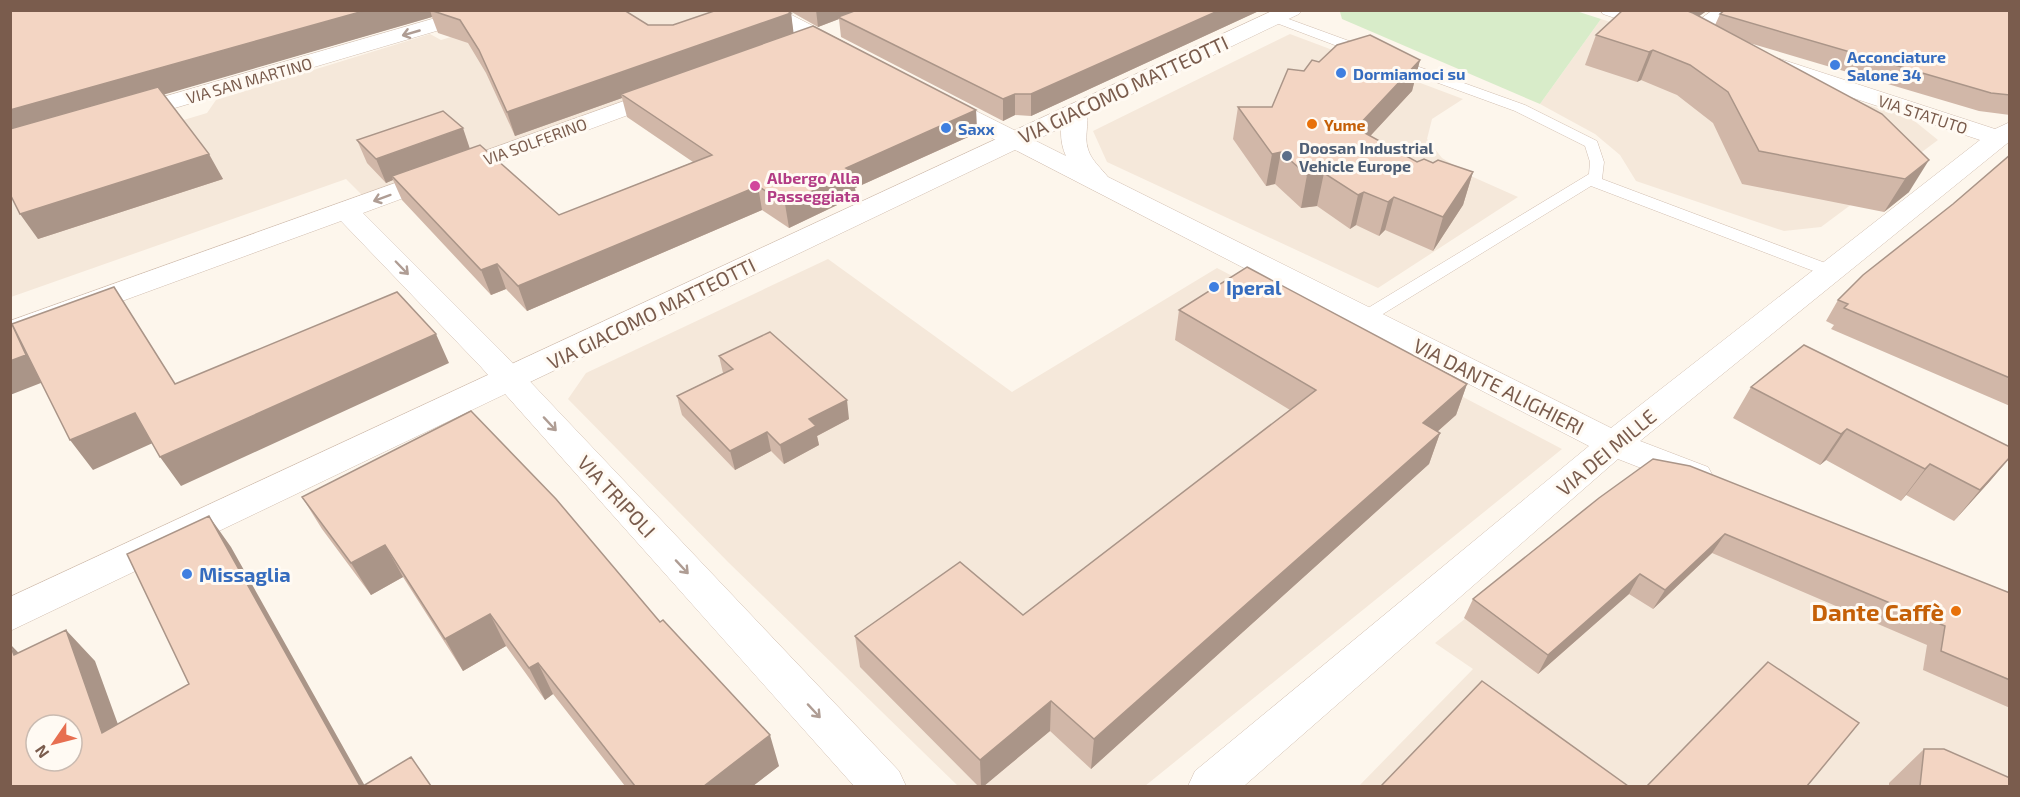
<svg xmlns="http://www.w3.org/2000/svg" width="2020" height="797" font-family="'Exo 2',sans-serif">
	<rect width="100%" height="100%" fill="#fdf6ec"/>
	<path fill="#f5e8da" d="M537 11H728L789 40 363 196 346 179 11 297 10 172 207 113 216 100 430 34 441 40Z
		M1601 19 1912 119 1938 140 1821 227 1784 231 1636 181 1620 155 1595 134 1540 104Z
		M1290 34 1463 99 1432 119 1427 139 1442 158 1473 177 1518 197 1378 288 1107 162 1093 131Z
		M828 259 1012 392 1217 268 1562 449 1145 786H958L728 562 568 399 586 373Z
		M1597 512 2009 619V786H1359L1473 669 1435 643Z"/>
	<path fill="#d8ecc9" d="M1342 11 1573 10 1601 19 1540 104 1342 19 1340 12Z"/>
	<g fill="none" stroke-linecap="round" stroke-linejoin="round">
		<g stroke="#d1beb0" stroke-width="1">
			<path id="service" d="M1275 14 1371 49 1372 52 1366 56 1361 55 1271 21 1269 18Z
				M1394 58 1525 105 1597 141 1604 162 1602 179 1836 267 1839 271 1836 275H1824L1591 186 1370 322H1358L1355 318 1358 314 1589 174 1590 162 1585 146 1515 111 1389 65 1387 62 1389 59Z"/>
		</g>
		<g stroke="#d1beb0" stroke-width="1">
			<path id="minor" d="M463 10H497L494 14 134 120 126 122 118 120 114 115 118 110Z
				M756 10H782L850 45 853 50 850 55 842 56 834 55 759 14Z
				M1600 10H1631L1669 24 1672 28 1669 32 1662 34 1603 14Z
				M1713 10H1737L1696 40 1689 42 1682 40 1678 36 1682 32Z
				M1771 56 1995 129 2010 122V141L1640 441 1708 467 1713 476 1708 485 1695 489 1618 459 1244 786H1188L1195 771 1589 446 930 106 926 101 930 96 938 94 946 96 1066 156C1059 142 1059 119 1068 106L1076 104 1084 106C1092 117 1083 135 1088 149 1091 160 1101 168 1108 177L1611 428 1980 140 1763 68 1760 63 1763 58Z
				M666 86 674 88 678 93 674 98 363 213 503 353 899 771 906 786H854L481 367 341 221 10 342V321Z"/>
		</g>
		<g stroke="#d1beb0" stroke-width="1">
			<path id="tertiary" d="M1274 10H1302L1299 14 10 631V597Z"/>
		</g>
		<use href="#service" fill="#fff" fill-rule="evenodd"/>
		<use href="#minor" fill="#fff" fill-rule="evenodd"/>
		<use href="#tertiary" fill="#fff" fill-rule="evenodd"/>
	</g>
	<path fill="#d1b7a8" d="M10 10H624L648 25H673L791 13 793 33 976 110 977 133 855 188 856 196 789 228 762 210 527 311 506 289 491 295 402 200 393 180 386 183 367 163 357 140 470 148 559 215 693 162 627 117 622 98 515 136 486 73 468 43 438 33 432 17 163 94 223 179 38 239Z
		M788 10H1261L1031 116 1015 115 1003 121 841 37 839 19 818 27Z
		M1623 10H1708L1699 16 1715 25 1720 14 2010 10V115L1979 111 1746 42 1882 114 1909 192 1884 212 1742 184 1713 123 1677 95 1641 80 1637 82 1585 65 1596 35Z
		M1420 60 1412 91 1370 136 1417 162 1433 163 1473 172 1463 205 1433 251 1385 230 1379 236 1356 225 1350 229 1317 206 1301 208 1275 184 1266 186 1233 139 1238 107H1272L1304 71Z
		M2010 155V406L1831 329 1834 325 1826 321 1838 300 1953 204Z
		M1179 310 1467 384 1456 415 1437 432 1440 433 1429 464 1091 769 1050 731 984 786H978L860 667 855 636 1023 615 1290 410 1175 340Z
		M719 356 849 419 817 436 819 445 784 464 771 451 735 470 682 415 677 396 723 373Z
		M1751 387 2010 447V458L1990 481 1954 521 1906 495 1901 501 1826 460 1820 465 1733 418Z
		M302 497 779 766 753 786H625L553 694 545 700 506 646 463 671 403 577 371 595 322 529Z
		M1599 498 2010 593V708L1923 670 1927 645 1712 553 1653 609 1629 594 1538 674 1464 618 1473 599Z
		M1924 749 2010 786H1889V783Z"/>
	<path fill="#aa9588" d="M367 10H430L432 17 10 139V110Z
		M816 10H861L838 17 839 19 818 27Z
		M1220 10H1261L1031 116V94Z
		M1694 10H1708L1688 24Z
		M791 13 794 36 621 94 622 98 515 136 507 112Z
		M1653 50 1641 80 1637 82 1649 52Z
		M1420 60 1412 91 1348 160 1356 128Z
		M1015 94V115L1003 121V99Z
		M976 110 977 133 855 188 856 196 789 228 785 204 846 168Z
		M463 128 471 152 392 176 393 180 386 183 376 159Z
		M1281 152 1275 184 1266 186 1272 154Z
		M209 154 223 179 38 239 20 214Z
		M1929 160 1909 192 1884 212 1905 179Z
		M1473 172 1463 205 1433 251 1443 217Z
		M1324 173 1317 206 1301 208 1307 175Z
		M758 186 762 210 527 311 518 286Z
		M1364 192 1356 225 1350 229 1358 195Z
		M1394 197 1385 230 1379 236 1388 202Z
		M497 264 506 289 491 295 481 270Z
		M10 320 30 346 46 381 10 395Z
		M436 334 449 363 181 486 160 457Z
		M1467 384 1456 415 1412 454 1423 423Z
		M847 400 849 419 817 436 819 445 784 464 780 445 809 419Z
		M135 413 155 442 93 470 70 440Z
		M1847 429 1826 460 1820 465 1841 434Z
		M767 432 771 451 735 470 730 451Z
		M1440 433 1429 464 1091 769 1094 739Z
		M2010 457 1990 481 1954 521 1980 490Z
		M1930 464 1906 495 1901 501 1925 469Z
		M209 516 231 547 365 786H360Z
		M1725 534 1712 553 1653 609 1665 590Z
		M385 545 403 577 371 595 351 563Z
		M1640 574 1629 594 1538 674 1548 655Z
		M490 614 506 646 463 671 445 639Z
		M66 630 95 661 132 763 102 733Z
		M11 645 41 676 14 655Z
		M538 663 553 694 545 700 529 668Z
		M1051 701 1050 731 984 786H981L980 760Z
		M770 735 779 766 753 786H704Z"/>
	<path fill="#f3d5c3" stroke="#aa9588" stroke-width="1.5" fill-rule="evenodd" d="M10 10H367L10 110Z
		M430 10H624L648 25H673L717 10H786L791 13 507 112 479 50 460 20Z
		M857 10H1220L1031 94H1015L1003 99 838 17Z
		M1623 10H1685L1693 13 1882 114 1929 160 1905 179 1759 151 1728 92 1690 65 1653 50 1649 52 1596 35Z
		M1725 10H2010V95L1991 93 1720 14Z
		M813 26 976 110 846 168 853 172 785 204 758 186 518 286 497 264 481 270 392 176 480 145 559 215 712 155 621 94Z
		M1370 35 1420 60 1356 128 1417 162 1424 159 1433 163 1438 160 1473 172 1443 217 1394 197 1388 202 1364 192 1358 195 1324 173 1307 175 1281 152 1272 154 1238 107H1272L1288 69 1304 71 1312 60 1319 62 1337 45Z
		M158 87 209 154 20 214 10 194V129Z
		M443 111 463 128 376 159 357 140Z
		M2010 155V378L1844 308 1848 304 1838 300 1863 275 1953 204Z
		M1247 267 1467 384 1423 423 1440 433 1094 739 1051 701 980 760 855 636 960 562 1023 615 1316 390 1179 310Z
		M114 287 175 384 397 292 436 334 160 457 135 413 70 440 12 324Z
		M10 320 26 355 10 361Z
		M770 332 847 400 809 419 816 426 780 445 767 432 730 451 677 396 733 369 719 356Z
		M1804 345 2010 447V457L1980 490 1930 464 1925 469 1847 429 1841 434 1751 387Z
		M471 411 556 499 660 622 663 620 770 735 704 786H635L538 663 529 668 490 614 445 639 385 545 351 563 302 497Z
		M1653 459 1690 466 2010 593V680L1941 651 1945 626 1725 534 1665 590 1640 574 1548 655 1473 599 1599 498Z
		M209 516 360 786H10V645L14 655 66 630 102 733 189 684 127 554ZM36 725H72V761H36Z
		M1768 662 1859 723 1807 786H1647Z
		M1482 681 1628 786H1381Z
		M1924 749H1944L2010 778V786H1920Z
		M411 757 431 786H363Z"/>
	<defs><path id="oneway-shaft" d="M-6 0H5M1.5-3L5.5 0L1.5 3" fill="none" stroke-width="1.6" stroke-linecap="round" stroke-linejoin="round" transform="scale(1.5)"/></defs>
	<g stroke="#af9d94">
		<use href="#oneway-shaft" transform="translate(411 33) rotate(164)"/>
		<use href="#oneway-shaft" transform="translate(382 198) rotate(160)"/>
		<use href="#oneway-shaft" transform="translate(402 268) rotate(46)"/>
		<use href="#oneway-shaft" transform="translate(550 424) rotate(47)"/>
		<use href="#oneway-shaft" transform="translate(682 567) rotate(47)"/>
		<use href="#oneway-shaft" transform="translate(814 711) rotate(47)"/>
	</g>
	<g fill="#3f7fe0" stroke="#fffaf3" stroke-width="2">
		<circle cx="1835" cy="65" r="6"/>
		<circle cx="1341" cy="73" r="6"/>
		<circle cx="946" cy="128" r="6"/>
		<circle cx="1214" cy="287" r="6"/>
		<circle cx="187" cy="574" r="6"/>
	</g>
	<g fill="#e8710a" stroke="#fffaf3" stroke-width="2">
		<circle cx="1312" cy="124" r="6"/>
		<circle cx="1956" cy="611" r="6"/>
	</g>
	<circle fill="#5c6f8a" stroke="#fffaf3" stroke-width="2" cx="1287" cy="156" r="6"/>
	<circle fill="#d1479c" stroke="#fffaf3" stroke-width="2" cx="755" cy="186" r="6"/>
	<g text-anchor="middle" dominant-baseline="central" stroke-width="6" stroke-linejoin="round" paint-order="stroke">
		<g font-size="16" font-weight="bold" fill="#366cbe" stroke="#fffaf3" text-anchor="start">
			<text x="1847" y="56">Acconciature<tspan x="1847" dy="18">Salone 34</tspan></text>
			<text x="1353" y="73">Dormiamoci su</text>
			<text x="958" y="128">Saxx</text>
		</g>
		<g font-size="16" fill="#7a5c4d" stroke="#fffaf3">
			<text transform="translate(249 80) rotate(-16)">VIA SAN MARTINO</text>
			<text transform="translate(1923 114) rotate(18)">VIA STATUTO</text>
			<text transform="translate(535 141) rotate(-20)">VIA SOLFERINO</text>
		</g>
		<g font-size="16" font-weight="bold" fill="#c56008" stroke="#fffaf3" text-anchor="start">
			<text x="1324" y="124">Yume</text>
		</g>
		<g font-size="16" font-weight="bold" fill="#4e5e75" stroke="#fffaf3" text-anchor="start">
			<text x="1299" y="147">Doosan Industrial<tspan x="1299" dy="18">Vehicle Europe</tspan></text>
		</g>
		<g font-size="16" font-weight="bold" fill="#b23c85" stroke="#fffaf3" text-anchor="start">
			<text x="767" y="177">Albergo Alla<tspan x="767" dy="18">Passeggiata</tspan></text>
		</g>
		<g font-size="20" fill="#7a5c4d" stroke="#fffaf3">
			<text transform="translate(1123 89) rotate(-25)">VIA GIACOMO MATTEOTTI</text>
			<text transform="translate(651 313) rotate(-26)">VIA GIACOMO MATTEOTTI</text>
			<text transform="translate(1499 386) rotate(27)">VIA DANTE ALIGHIERI</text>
			<text transform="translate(1606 452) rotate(-40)">VIA DEI MILLE</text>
			<text transform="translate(617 496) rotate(47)">VIA TRIPOLI</text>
		</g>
		<g font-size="20" font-weight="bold" fill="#366cbe" stroke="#fffaf3" text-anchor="start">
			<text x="1226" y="287">Iperal</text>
			<text x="199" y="574">Missaglia</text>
		</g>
		<g font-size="24" font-weight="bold" fill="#c56008" stroke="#fffaf3" text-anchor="end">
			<text x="1944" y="611">Dante Caffè</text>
		</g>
	</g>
	<rect width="2020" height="797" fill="none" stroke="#7a5c4d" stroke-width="24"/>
	<g transform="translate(54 743) rotate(235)"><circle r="28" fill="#fffaf3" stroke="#cabbb1" stroke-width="1.5"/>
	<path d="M0-4.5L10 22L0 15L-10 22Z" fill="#e76f51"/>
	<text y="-9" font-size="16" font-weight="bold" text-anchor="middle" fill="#7a5c4d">N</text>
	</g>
</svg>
